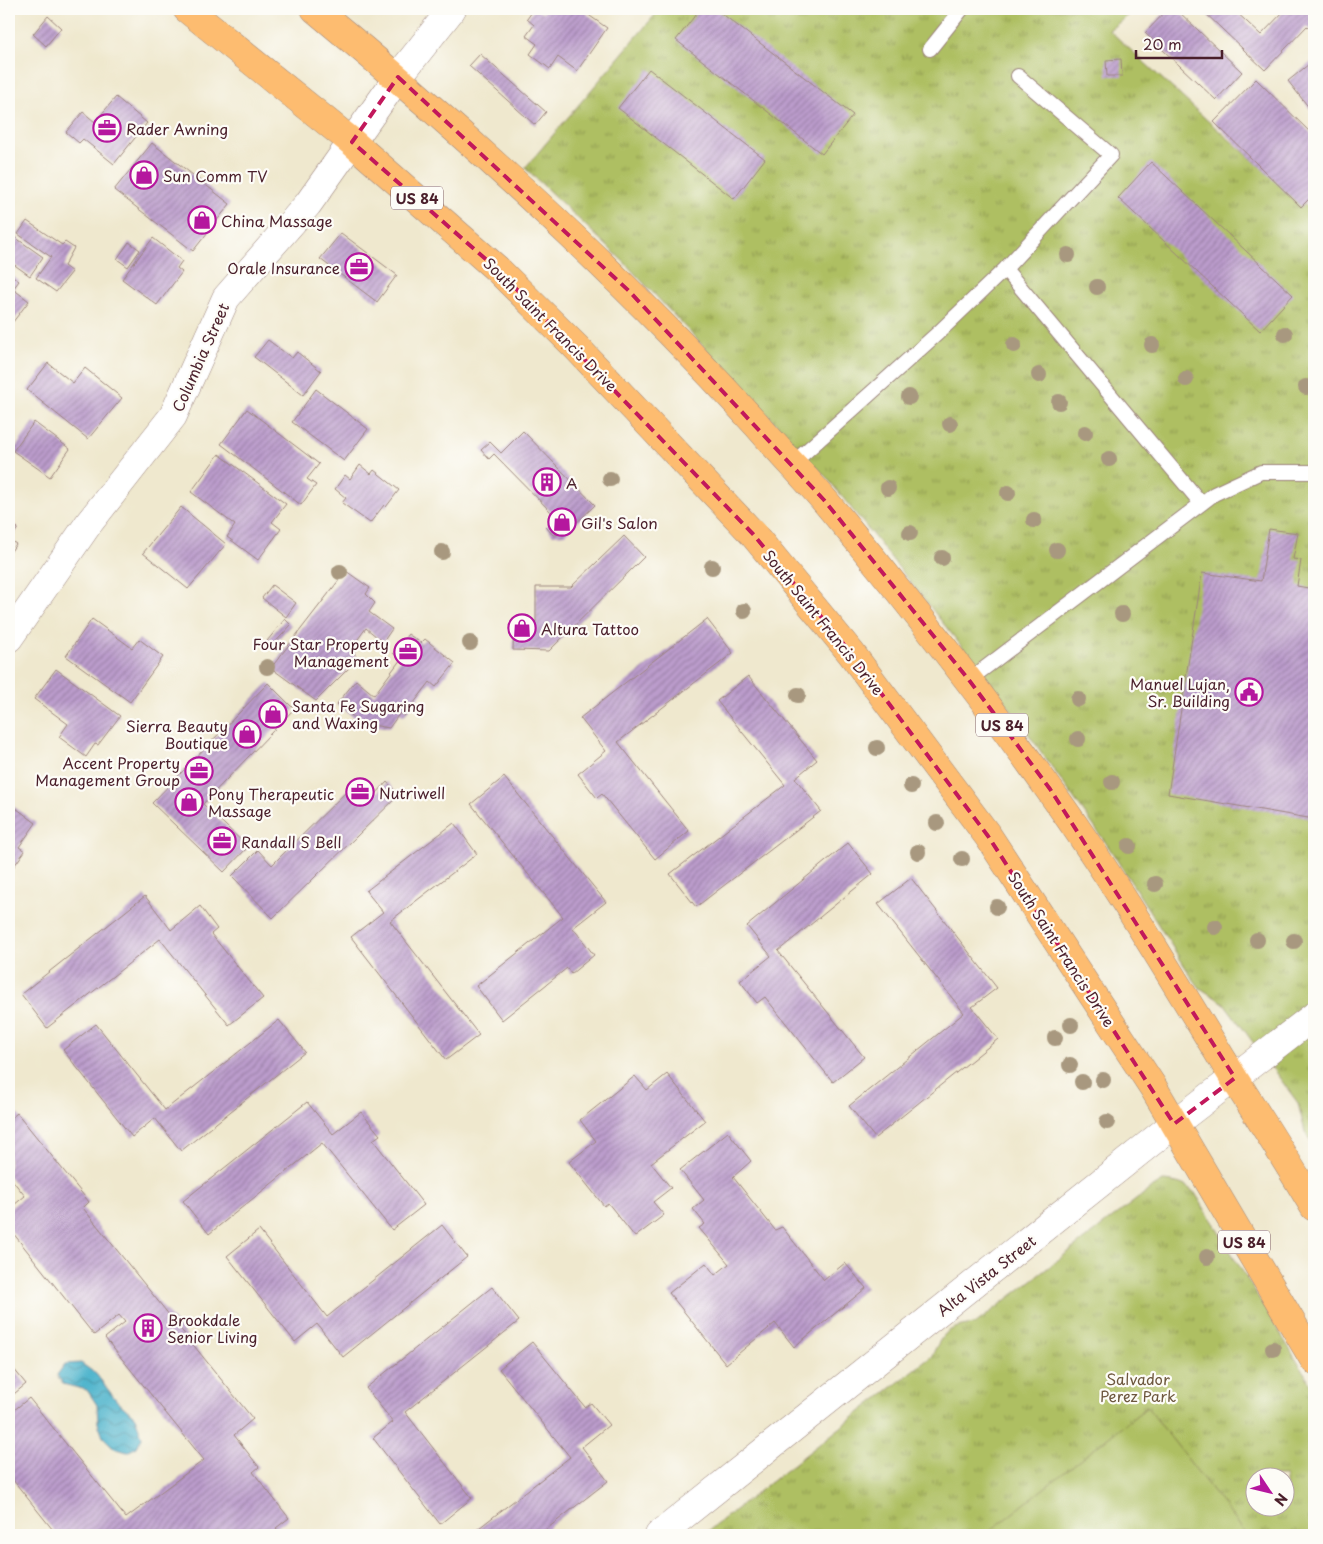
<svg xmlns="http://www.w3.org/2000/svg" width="1323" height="1544" font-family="'Playpen Sans',sans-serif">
	<defs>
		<pattern id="grass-tufts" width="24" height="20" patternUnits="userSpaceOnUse" patternTransform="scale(1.25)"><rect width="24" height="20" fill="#aebf62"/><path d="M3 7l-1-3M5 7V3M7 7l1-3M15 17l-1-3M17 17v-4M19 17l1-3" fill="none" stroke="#909b51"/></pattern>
		<pattern id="water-waves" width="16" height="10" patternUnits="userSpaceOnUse" patternTransform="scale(1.25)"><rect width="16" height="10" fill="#4eb4cc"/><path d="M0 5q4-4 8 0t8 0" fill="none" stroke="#4392a6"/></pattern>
		<pattern id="building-hatch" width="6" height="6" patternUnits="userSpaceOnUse" patternTransform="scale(1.25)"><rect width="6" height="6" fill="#bb9ccc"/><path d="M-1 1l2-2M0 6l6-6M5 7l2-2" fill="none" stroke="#9a7fa6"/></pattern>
	</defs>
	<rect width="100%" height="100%" fill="#fdfcf7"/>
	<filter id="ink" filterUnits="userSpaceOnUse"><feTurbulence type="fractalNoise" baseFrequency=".02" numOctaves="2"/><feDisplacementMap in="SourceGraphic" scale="10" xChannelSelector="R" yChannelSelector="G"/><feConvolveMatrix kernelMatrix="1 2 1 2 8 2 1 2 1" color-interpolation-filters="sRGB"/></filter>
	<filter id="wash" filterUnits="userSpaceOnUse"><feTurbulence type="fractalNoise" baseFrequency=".0096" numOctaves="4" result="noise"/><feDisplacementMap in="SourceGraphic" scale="20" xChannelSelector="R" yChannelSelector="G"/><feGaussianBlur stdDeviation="1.12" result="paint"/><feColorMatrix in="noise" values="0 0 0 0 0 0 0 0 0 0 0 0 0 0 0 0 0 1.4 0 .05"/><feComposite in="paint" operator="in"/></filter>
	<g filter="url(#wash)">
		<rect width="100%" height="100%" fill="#efe8ce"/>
		<path fill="url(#grass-tufts)" stroke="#7c6f46" fill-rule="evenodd" d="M660 9H1137L1109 30 1207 120 1314 213V1147L1305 1132 1298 1103 1224 1003 1200 988 1191 976 1108 846 1002 697 828 479 624 262 525 168Z
			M1163 1181C1177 1182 1185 1184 1195 1193L1314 1389V1535H703L932 1356C943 1332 948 1327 975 1324L1150 1189ZM1256 1476H1286V1506H1256Z"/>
		<path fill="#aebf62" stroke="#7c6f46" d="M1147 1407 1247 1535H985Z"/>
		<path fill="url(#water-waves)" stroke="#4c6a7c" d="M81 1363 96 1374 117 1401 135 1417 142 1437 137 1447 127 1452 114 1448 103 1437 98 1423 97 1405 87 1390 63 1384 57 1375 65 1364Z"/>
		<g id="blocks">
			<path fill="url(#building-hatch)" d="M534 9 543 13 546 9H580L607 28 577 71 558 57 550 69 530 54 537 44 526 36 534 25 527 19Z
				M700 9H716L853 115 822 154 676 40Z
				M1168 9H1176L1242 72 1216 100 1145 33Z
				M1201 9H1233L1261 35 1286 9 1293 12 1297 9H1314V29L1312 31 1307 26 1265 70Z
				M48 16 61 28 46 46 33 34Z
				M480 54 546 112 535 125 469 66Z
				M1121 59 1122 76H1107L1106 60Z
				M1314 60V114L1288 81Z
				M649 69 765 159 734 199 618 108Z
				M1256 79 1314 136V194L1301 207 1214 122Z
				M116 97 147 123 114 164 83 139 79 143 66 132 83 112 95 122Z
				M152 143 230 204 193 251 114 190Z
				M1151 162 1293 295 1260 331 1118 198Z
				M27 221 62 245 65 242 74 248 64 266 72 272 56 292 36 278 51 257 18 234Z
				M9 233 43 257 30 276 9 261Z
				M341 233 397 275 377 302 320 259Z
				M153 238 182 261 177 268 182 272 157 305 122 279Z
				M129 242 140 250 128 267 117 259Z
				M9 273 19 281 13 289 29 301 9 327Z
				M268 340 292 358 297 352 321 371 303 395 254 357Z
				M48 363 73 383 85 368 122 398 88 439 27 390Z
				M316 389 368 429 344 461 292 422Z
				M247 409 319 464 307 479 316 485 301 505 221 444Z
				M34 422 70 449 50 477 13 451Z
				M523 431 595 505 565 534 553 535 546 527 556 517 494 454 489 459 481 450 490 442 501 453Z
				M219 454 286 504 272 522 281 529 258 560 227 537 235 525 191 492Z
				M360 465 371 474 374 470 399 490 386 507 384 505 370 523 342 503 346 498 335 489 345 475 350 479Z
				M181 507 226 544 188 589 143 553Z
				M9 522 18 528 10 540 16 544 9 554Z
				M1269 529 1298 533 1293 559 1301 560 1297 586 1314 589V819L1168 794 1202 573 1261 581Z
				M624 536 644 557 549 651 513 650 514 621 536 622V587H571Z
				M346 571 370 588 366 594 375 603 369 612 392 629 383 642 366 628 353 646 356 661 316 701 271 668Z
				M272 585 296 603 286 617 262 598Z
				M92 619 132 648 139 639 163 657 130 702 66 656Z
				M285 619 291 625 272 646 267 641Z
				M707 619 733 653 618 742 689 831 655 859 602 794 597 798 578 774 606 751 580 718Z
				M408 634 421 643 425 639 455 663 436 687 430 682 404 716 400 713 389 728 361 723 337 704 356 680 374 695 401 659 393 653Z
				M56 669 120 716 98 745 95 744 86 757 59 737 68 724 34 699Z
				M748 676 817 760 795 778 821 811 696 907 670 874 785 785 717 701Z
				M268 683 294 709 203 804 248 847 224 872 152 803Z
				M504 777 606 902 573 928 594 955 571 974 567 968 502 1020 476 986 563 917 471 804Z
				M359 779 375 795 387 782 399 795 273 918 232 876 258 850 272 865Z
				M9 803 36 823 19 847 25 851 9 873Z
				M454 823 477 854 390 921 479 1035 446 1060 351 937 383 912 366 891Z
				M848 843 873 874 778 951 864 1057 833 1082 765 997 757 1003 740 981 771 956 747 926Z
				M911 878 997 988 972 1007 998 1039 875 1138 849 1106 964 1013 878 904Z
				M145 896 171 930 200 906 217 929 211 934 263 998 229 1025 160 939 47 1028 21 994Z
				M279 1020 305 1052 181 1151 155 1118 132 1137 63 1050 96 1024 165 1110Z
				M667 1074 705 1121 651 1163 671 1188 653 1202 664 1215 635 1237 608 1203 604 1206 569 1162 596 1141 580 1120 635 1076 647 1090Z
				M307 1102 333 1134 361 1112 380 1135 373 1140 424 1205 392 1230 322 1143 209 1234 183 1201Z
				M17 1113 89 1202 83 1208 253 1419 234 1435 259 1467 253 1472 289 1518 276 1528 282 1535H57L9 1475V1405L13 1411 29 1398 126 1518 204 1460 105 1338 125 1322 119 1315 94 1335 9 1228V1209L25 1196 9 1176V1120Z
				M728 1132 751 1161 733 1177 775 1230 782 1227 824 1280 845 1263 866 1288 794 1347 775 1323 726 1364 669 1293 706 1263 715 1275 729 1264 699 1228 705 1224 693 1209 704 1200 680 1170Z
				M442 1225 467 1257 343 1357 317 1324 295 1342 227 1256 259 1230 327 1317Z
				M492 1287 519 1321 405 1412 472 1498 440 1524 373 1438 393 1422 366 1388Z
				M532 1342 585 1407 591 1403 609 1425 582 1447 608 1481 539 1535H470L570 1457 499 1369Z
				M9 1363 26 1384 9 1398Z"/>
		</g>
	</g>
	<g filter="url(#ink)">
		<use href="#blocks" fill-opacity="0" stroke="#9c847c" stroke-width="1"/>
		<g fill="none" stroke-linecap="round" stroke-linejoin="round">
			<g stroke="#9c847c" stroke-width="16">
				<path id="service" d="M930 49 962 9
					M1005 269 1201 503
					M792 464 938 333 1005 269 1111 155 1018 76
					M969 680 1214 494 1261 472H1314"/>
			</g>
			<g stroke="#9c847c" stroke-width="29">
				<path id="minor" d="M9 638 89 523 173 416 226 298 308 204 398 77 452 9"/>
			</g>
			<g stroke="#9c847c" stroke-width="29">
				<path id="tertiary" d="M659 1535 1174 1124 1314 1016"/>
			</g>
			<g stroke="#9c847c" stroke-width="29">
				<path id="trunk" d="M187 9 352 142 497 269 575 346 753 534 851 653 988 836 1153 1087 1314 1360
					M315 9C471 138 621 275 757 425 779 451 803 475 825 501 903 594 978 690 1048 788 1116 882 1174 981 1235 1080 1262 1122 1289 1164 1314 1207"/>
			</g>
			<use href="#service" stroke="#fff" stroke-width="14"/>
			<use href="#minor" stroke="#fff" stroke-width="28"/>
			<use href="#tertiary" stroke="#fff" stroke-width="28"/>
			<use href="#trunk" stroke="#fdbc6f" stroke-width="28"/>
		</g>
		<g fill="#a8987f">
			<circle cx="1068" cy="255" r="8"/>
			<circle cx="1097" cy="287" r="8"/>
			<circle cx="1285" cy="334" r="8"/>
			<circle cx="1014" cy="345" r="8"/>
			<circle cx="1152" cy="345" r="8"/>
			<circle cx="1039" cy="375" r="8"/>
			<circle cx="1186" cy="379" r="8"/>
			<circle cx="1306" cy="387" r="8"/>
			<circle cx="909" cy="397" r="8"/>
			<circle cx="1059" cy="402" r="8"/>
			<circle cx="950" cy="424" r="8"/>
			<circle cx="1085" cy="433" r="8"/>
			<circle cx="1109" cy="459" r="8"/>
			<circle cx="610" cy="479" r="8"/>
			<circle cx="888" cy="488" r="8"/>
			<circle cx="1008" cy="493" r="8"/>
			<circle cx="1034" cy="520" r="8"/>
			<circle cx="910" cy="533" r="8"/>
			<circle cx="1057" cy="550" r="8"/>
			<circle cx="442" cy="552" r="8"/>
			<circle cx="942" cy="558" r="8"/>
			<circle cx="712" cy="567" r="8"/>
			<circle cx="340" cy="572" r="8"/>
			<circle cx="744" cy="611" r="8"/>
			<circle cx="1122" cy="614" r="8"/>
			<circle cx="470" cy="643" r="8"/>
			<circle cx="267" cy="667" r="8"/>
			<circle cx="798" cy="695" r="8"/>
			<circle cx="1078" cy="699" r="8"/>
			<circle cx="1078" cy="739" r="8"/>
			<circle cx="877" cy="748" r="8"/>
			<circle cx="1112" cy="782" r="8"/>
			<circle cx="911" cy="786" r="8"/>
			<circle cx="937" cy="823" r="8"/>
			<circle cx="1129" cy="846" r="8"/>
			<circle cx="918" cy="852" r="8"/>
			<circle cx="962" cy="859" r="8"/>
			<circle cx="1155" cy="884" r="8"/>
			<circle cx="997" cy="907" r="8"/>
			<circle cx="1215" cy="927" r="8"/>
			<circle cx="1257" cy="940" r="8"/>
			<circle cx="1294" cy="941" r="8"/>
			<circle cx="1071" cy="1025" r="8"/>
			<circle cx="1055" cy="1038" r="8"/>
			<circle cx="1070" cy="1065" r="8"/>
			<circle cx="1103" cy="1080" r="8"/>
			<circle cx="1082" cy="1082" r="8"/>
			<circle cx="1107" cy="1122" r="8"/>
			<circle cx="1207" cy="1257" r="8"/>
			<circle cx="1273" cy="1349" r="8"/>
		</g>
	</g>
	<path fill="none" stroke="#c2185b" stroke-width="4" stroke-dasharray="10 6" stroke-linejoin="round" d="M398 77 629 291 824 500 969 680 1050 789 1235 1078 1174 1124 988 836 851 653 753 534 497 269 352 142Z"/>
	<defs>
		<g id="office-ring" transform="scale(1.4375)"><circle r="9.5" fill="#fdfcf7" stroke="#b5179e" stroke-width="1.5"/><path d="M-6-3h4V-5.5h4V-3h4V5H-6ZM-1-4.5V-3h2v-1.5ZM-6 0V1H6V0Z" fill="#b5179e"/></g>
		<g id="shop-ring" transform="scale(1.4375)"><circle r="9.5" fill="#fdfcf7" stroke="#b5179e" stroke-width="1.5"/><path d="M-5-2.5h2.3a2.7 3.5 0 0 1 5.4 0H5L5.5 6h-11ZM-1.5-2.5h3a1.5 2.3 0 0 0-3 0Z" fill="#b5179e"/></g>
		<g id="building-ring" transform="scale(1.4375)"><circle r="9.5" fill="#fdfcf7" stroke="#b5179e" stroke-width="1.5"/><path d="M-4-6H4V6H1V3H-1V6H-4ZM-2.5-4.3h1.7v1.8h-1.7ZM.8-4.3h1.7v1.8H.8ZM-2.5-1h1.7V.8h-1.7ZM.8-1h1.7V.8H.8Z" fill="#b5179e"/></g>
		<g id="civic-ring" transform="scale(1.4375)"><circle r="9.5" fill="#fdfcf7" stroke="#b5179e" stroke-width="1.5"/><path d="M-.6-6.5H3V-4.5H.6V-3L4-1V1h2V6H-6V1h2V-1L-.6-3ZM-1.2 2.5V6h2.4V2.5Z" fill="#b5179e"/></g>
	</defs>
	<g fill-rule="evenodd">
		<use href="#office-ring" x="107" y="128"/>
		<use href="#shop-ring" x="144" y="175"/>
		<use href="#shop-ring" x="202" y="220"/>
		<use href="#office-ring" x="359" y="267"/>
		<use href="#building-ring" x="547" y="482"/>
		<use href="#shop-ring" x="562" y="522"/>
		<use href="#shop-ring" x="522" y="628"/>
		<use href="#office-ring" x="408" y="652"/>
		<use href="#civic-ring" x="1249" y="692"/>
		<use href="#shop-ring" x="273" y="714"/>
		<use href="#shop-ring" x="247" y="734"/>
		<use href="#office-ring" x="199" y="771"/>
		<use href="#office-ring" x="360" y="792"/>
		<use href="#shop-ring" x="189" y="802"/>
		<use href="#office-ring" x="222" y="841"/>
		<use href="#building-ring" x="148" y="1328"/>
	</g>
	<g text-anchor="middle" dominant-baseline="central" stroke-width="4.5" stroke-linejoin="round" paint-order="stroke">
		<g fill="#fdfcf7" stroke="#806168" stroke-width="1">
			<rect x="391" y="186.5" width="52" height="23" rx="4"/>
			<rect x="976" y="713.5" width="52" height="23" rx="4"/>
			<rect x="1218" y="1230.5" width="52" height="23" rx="4"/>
		</g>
		<g font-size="14" font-weight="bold" fill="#4a1f2b">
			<text x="417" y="198">US 84</text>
			<text x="1002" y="725">US 84</text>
			<text x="1244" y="1242">US 84</text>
		</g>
		<g font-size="15" fill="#4a1f2b" stroke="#fdfcf7" text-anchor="start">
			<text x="126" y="128">Rader Awning</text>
			<text x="163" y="175">Sun Comm TV</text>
			<text x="221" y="220">China Massage</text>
			<text x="340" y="267" text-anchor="end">Orale Insurance</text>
			<text x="566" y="482">A</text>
			<text x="581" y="522">Gil's Salon</text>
			<text x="541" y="628">Altura Tattoo</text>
			<text x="389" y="643" text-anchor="end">Four Star Property<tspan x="389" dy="17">Management</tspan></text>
			<text x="1230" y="683" text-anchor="end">Manuel Lujan,<tspan x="1230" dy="17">Sr. Building</tspan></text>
			<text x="292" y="705">Santa Fe Sugaring<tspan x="292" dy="17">and Waxing</tspan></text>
			<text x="228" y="725" text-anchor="end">Sierra Beauty<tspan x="228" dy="17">Boutique</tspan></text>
			<text x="180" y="762" text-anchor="end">Accent Property<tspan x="180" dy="17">Management Group</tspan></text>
			<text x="379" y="792">Nutriwell</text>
			<text x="208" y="793">Pony Therapeutic<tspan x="208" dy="17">Massage</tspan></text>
			<text x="241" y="841">Randall S Bell</text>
			<text x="167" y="1319">Brookdale<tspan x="167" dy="17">Senior Living</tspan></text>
		</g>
		<g font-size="15" fill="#4a1f2b" stroke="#fdfcf7">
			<text transform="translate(551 324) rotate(45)">South Saint Francis Drive</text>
			<text transform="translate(200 357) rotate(-66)">Columbia Street</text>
			<text transform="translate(824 622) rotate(51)">South Saint Francis Drive</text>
			<text transform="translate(1062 949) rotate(57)">South Saint Francis Drive</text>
			<text transform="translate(986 1275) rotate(-38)">Alta Vista Street</text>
		</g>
		<g font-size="15" fill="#6d573e" stroke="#fdfcf7">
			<text x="1138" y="1378">Salvador<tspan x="1138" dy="17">Perez Park</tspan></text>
		</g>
	</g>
	<rect width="1323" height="1544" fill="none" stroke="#fdfcf7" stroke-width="30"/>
	<g transform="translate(1270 1492) rotate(125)"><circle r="24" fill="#fdfcf7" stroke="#b5a4a5"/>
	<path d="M0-4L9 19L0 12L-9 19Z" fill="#b5179e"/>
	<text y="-8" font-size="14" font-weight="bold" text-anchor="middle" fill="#4a1f2b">N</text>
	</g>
	<path d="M1136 50v8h86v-8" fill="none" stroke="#4a1f2b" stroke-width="2.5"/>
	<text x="1143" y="50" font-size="15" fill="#4a1f2b" stroke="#fdfcf7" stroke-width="4" paint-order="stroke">20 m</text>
</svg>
